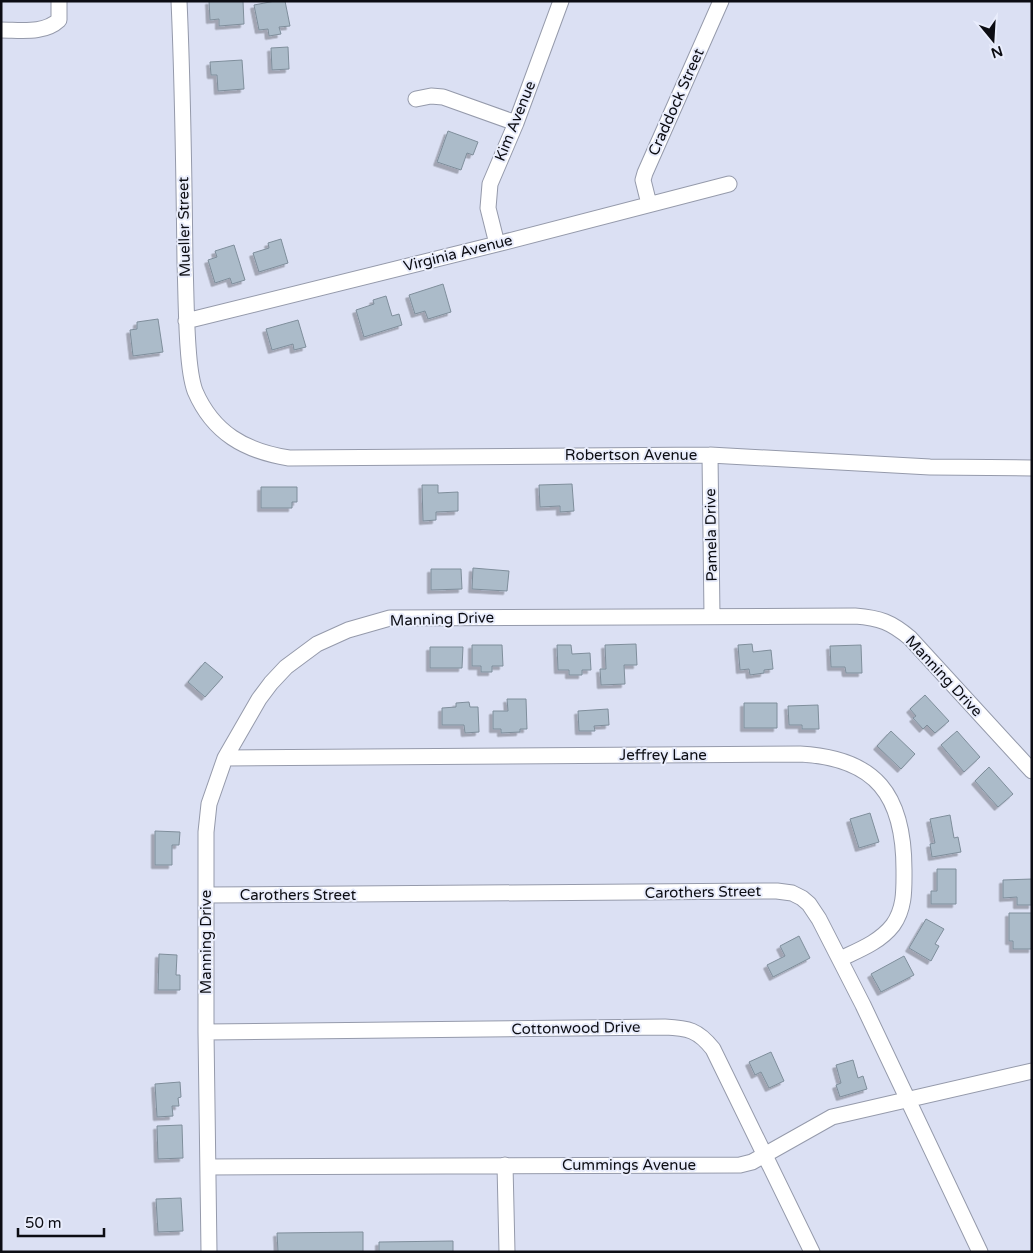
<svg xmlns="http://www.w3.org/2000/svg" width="1033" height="1253" font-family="'Varela Round',sans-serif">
	<defs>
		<filter id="shadow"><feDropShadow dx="-3.5" dy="3.5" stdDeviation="0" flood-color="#0004"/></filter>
	</defs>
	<rect width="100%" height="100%" fill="#dbe0f3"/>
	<path fill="#abbbc9" stroke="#7f8e9b" filter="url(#shadow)" d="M209 1H243L244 24 219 26V19L210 20Z
		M275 1H285L290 26 279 27 281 34 269 36 268 29 259 30 254 5Z
		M288 47 289 69 272 70 271 48Z
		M242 60 244 89 218 91 217 75H211L210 62Z
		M448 131 478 142 473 155 467 153 461 170 437 162Z
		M281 239 288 263 259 272 253 253 269 248 268 243Z
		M234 245 245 280 232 284 230 278 215 283 208 260 217 257 215 251Z
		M443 284 451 312 428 319 425 311 415 314 409 295Z
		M386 296 392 316 399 314 402 325 364 337 356 310 374 304 373 300Z
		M158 319 163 352 133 356 130 330 137 329V322Z
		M298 320 306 347 294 350 293 344 272 350 266 329Z
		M572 484 574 511 560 512V506L540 507 539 485Z
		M422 485H438V493L458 492V511L436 512V520L423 521Z
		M261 487H297V502H292V508H261Z
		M473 568 509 571 507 591 472 589Z
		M431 569H461L462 589 431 590Z
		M636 644 637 665H624L625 684 601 685 600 669H606L605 645Z
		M752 644 753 652 771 650 773 669 764 670V673L750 675 749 669 740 670 738 645Z
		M472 645H502L503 666H492V672H481V666H472Z
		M557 645H571L572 654 590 653 591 670H582V675H569V670H558Z
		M861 645 862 673H846L845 667H831L830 646Z
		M430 647H463L462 668H430Z
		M205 662 223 677 205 697 188 682Z
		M925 695 949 721 935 733 927 725 923 729 913 718 916 716 910 709Z
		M507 699H526L527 729H520V732L501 733V729H493V711H508Z
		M469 702 470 707H478L479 732 465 733 464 725H442V708L456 707V703Z
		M744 703H777V728H744Z
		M818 705 819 729H802V725H789L788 706Z
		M608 709 609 725 594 726 595 731H579L578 711Z
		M891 731 915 754 901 769 877 746Z
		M957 731 980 757 964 772 941 745Z
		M989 767 1013 794 998 807 975 781Z
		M870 813 879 842 859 848 850 819Z
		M950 815 954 838 958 837 961 852 932 857 930 844 935 843 930 819Z
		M155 831 180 832 179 845H172V865H155Z
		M937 869H956V904H931V891H937Z
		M1032 879V905H1017V897L1003 898V880Z
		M1009 913H1032V949H1013V941H1009Z
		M926 919 944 929 935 944 939 946 931 961 909 948Z
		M799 936 810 958 773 977 767 965 785 956 780 946Z
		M159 954 177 955 176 975H180V990H158Z
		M904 956 914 975 881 992 871 974Z
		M771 1052 784 1081 769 1088 761 1072 755 1075 749 1062Z
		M853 1060 858 1078 863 1076 867 1089 840 1097 836 1085 841 1083 836 1065Z
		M180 1082 181 1097 178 1098 179 1106H172L173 1116 157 1117 155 1084Z
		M182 1125 183 1158 158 1159 157 1126Z
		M181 1198 183 1231 158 1232 156 1199Z
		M363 1232V1252H278L277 1233Z
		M453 1241V1252H379V1242Z"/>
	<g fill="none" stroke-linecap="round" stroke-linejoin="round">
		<g stroke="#959aab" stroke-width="17">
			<path id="minor" d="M179 1C183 88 184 175 185 263 186 290 186 318 188 346 189 361 190 377 195 391 213 433 245 451 289 458L710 455 930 467 1032 468
				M1 30C21 30 44 34 59 20V1
				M416 99 431 96 443 97 516 123
				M649 204 643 180 645 173 721 1
				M497 244 488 208 490 184 516 123 561 1
				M186 321 497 244 729 184
				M710 455 712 616
				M225 758 800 754C876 758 904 795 904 870 904 889 905 908 893 925 880 942 859 950 840 959
				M206 895 777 891 792 893 802 898 809 904 819 919 863 1005 980 1252
				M206 1032 665 1027C688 1028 698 1030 713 1049L812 1252
				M505 1165 507 1252
				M208 1167 740 1165 752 1162 832 1117 1032 1071
				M209 1252 206 1032V832L209 804 225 758 259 699 271 683 286 667 317 644 348 630 390 618 855 616C880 618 891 622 910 638L1032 771"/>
		</g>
		<use href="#minor" stroke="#fff" stroke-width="15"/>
	</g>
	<g text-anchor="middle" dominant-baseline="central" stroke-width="4" stroke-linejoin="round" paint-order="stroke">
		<g font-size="15" fill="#0c0d13" stroke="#e9edfc">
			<text transform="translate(676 102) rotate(-66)">Craddock Street</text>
			<text transform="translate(515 121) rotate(-68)">Kim Avenue</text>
			<text transform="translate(184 227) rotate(-91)">Mueller Street</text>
			<text transform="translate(458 253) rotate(-14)">Virginia Avenue</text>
			<text x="631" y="455">Robertson Avenue</text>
			<text transform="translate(711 535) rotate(-91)">Pamela Drive</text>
			<text transform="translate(442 619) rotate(-2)">Manning Drive</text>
			<text transform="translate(944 676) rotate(47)">Manning Drive</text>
			<text x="663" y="755">Jeffrey Lane</text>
			<text transform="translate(703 892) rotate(-1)">Carothers Street</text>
			<text x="298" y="895">Carothers Street</text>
			<text transform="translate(206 942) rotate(-90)">Manning Drive</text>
			<text transform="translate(576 1028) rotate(-1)">Cottonwood Drive</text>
			<text x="629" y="1165">Cummings Avenue</text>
		</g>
	</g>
	<rect width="1033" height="1253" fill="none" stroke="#0c0d13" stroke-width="5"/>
	<g transform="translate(993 40) rotate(162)" stroke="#e9edfc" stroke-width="4" paint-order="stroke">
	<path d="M0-4L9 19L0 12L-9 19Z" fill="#0c0d13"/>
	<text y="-8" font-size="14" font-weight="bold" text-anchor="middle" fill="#0c0d13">N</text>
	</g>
	<path d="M18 1228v8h86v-8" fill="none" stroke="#0c0d13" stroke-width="2.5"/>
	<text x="25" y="1228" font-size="15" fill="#0c0d13" stroke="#e9edfc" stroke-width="4" paint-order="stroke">50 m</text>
</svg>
